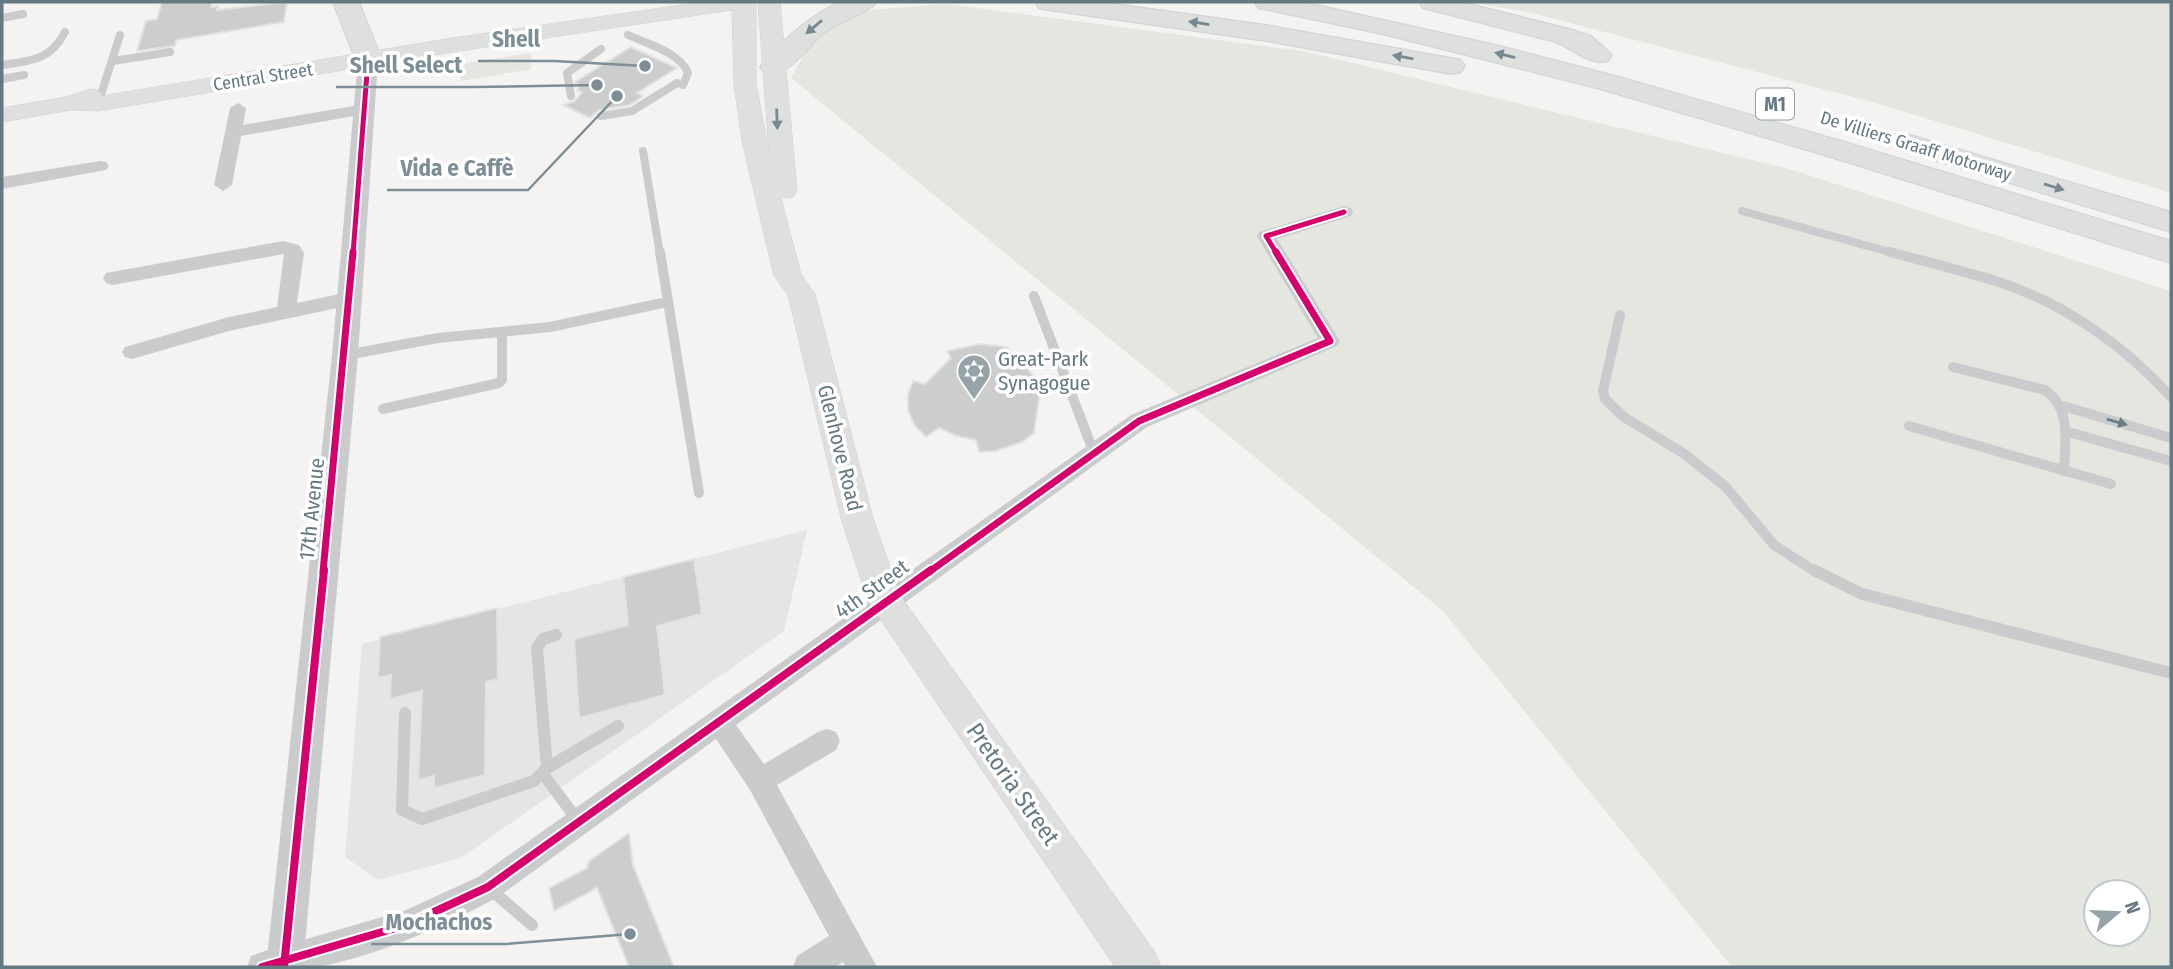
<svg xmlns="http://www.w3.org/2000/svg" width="2173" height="969" font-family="'Fira Sans Condensed',sans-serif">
	<rect width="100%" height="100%" fill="#f4f3f2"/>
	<path fill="#e4e5e4" d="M807 530 784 631 461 858 378 880 345 857 362 644Z"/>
	<path fill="#e4e6e0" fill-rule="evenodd" d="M1470 2H2171V193L1872 102 1532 13Z
		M946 4 1303 51 1789 169 2171 291V967H1732L1443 611 791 78 811 42 857 11ZM2096 892H2138V934H2096Z
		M531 53V69L461 81V64Z"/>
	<path fill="#cccece" stroke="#e3e2e2" stroke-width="2" d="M162 2H212L211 7 218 6 217 10 287 2 284 22 176 40 175 46 137 51 146 21 157 19Z
		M631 47 677 68 637 93 643 96 630 105 599 110 590 118 563 105 575 101 582 92 577 90 579 86 575 82Z
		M980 344 1007 347 1036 378 1040 392 1034 433 1022 442 996 451 979 452 976 440 956 436 939 428 926 437 915 426 908 411V395L913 381 925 384 951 358 947 351Z
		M694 559 702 614 657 626 665 695 579 718 574 639 628 625 623 577Z
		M497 608 498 679 486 682 485 775 434 788V776L418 780 422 691 390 699 391 675 378 678 380 637Z
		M629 833 633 865 674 967H629L597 888 554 911 549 888 587 868 589 861Z"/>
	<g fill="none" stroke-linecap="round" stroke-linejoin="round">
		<g stroke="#cfd1d1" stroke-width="1">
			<path id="secondary" d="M703 2H756V84L769 151 758 2H780L797 191 793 197 781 198 801 274 815 294 873 518 900 595 1155 952 1161 967H1115L868 601 841 518 788 295 774 276 742 141 734 84 732 10 446 53 98 111 71 110 2 122V108L66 97 91 89 99 91 102 96 446 39Z"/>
		</g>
		<g stroke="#d1d1d2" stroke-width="2">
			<path id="motorway" d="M333 2H359L382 60 378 66 368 68 358 66Z
				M840 2H877C869 13 838 22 825 32 806 47 790 79 764 73L760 67 764 61C787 37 809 16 840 2Z
				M1035 2H1101L1266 25 1451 58 1461 60 1465 66 1461 72 1451 74 1266 41 1048 10 1039 8Z
				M1254 2H1303L1496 45 1619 77 1845 142 2171 241V263L1824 155 1600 89 1382 34 1258 8Z
				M1419 2H1462L1573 30 1591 36 1612 55 1608 61C1587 66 1575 49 1555 42L1423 8Z
				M1910 135 2171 212V232L1900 150 1895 144 1900 138Z"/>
		</g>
		<path stroke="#cacbcc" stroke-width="8" d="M2 18 23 14
			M628 35C647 44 680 52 688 73L683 85
			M113 61 170 52
			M2 65C31 61 51 60 65 32
			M2 79 24 75
			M571 96 567 73 601 49
			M98 104 120 35
			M601 116 632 111 677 83
			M643 151 660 254
			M1742 211 1897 254"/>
		<path stroke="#cacbcc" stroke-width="10" d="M660 252 699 493
			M1890 252C1927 262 1963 271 1999 282 2065 304 2125 346 2171 397
			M1034 296 1094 453
			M1620 315 1603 391 1605 399 1624 417 1683 453 1725 486 1774 545 1816 572
			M346 355 438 338 550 327 667 302
			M1953 367 2045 390C2072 409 2065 442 2064 471
			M2063 406 2171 438
			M383 409 499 383 502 380V332
			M1909 426 2111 484
			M2065 431 2171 461"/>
		<path stroke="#cacbcc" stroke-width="12" d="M1814 570 1862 594 2171 673
			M405 713 402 810 422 819 534 781 547 768 537 648 543 639 556 635
			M547 768 618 726
			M543 774 579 822
			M490 889 532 925"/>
		<path fill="#cacbcc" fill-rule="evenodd" d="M238 103 246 108 243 125 365 104 373 109 365 114 241 136 232 185 223 191 214 185 230 108Z
			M100 161 106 162 109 166 106 170 2 189V177Z
			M1344 206 1351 208 1353 212 1351 216 1277 239 1340 341 1337 346 1147 427 736 725 764 764 818 732 827 729 836 732 840 741 836 750 777 785 877 967H846L843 962 835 967H793L797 956 829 936 750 790 716 739 498 897C444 926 378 956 317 967 295 969 269 967 247 967L251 956 262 952 406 910 478 877 1131 415 1318 338 1257 236 1259 232Z
			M283 241 299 245 304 253 297 303 349 292 356 294 359 299 356 304 229 331 132 359 125 357 122 352 125 347 229 317 277 307 284 254 113 285 106 283 103 278 106 273Z"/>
		<path fill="#cacbcc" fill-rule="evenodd" d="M368 54 375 56 378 60 358 355 303 967H266L332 355 358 60 361 56Z"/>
		<use href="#secondary" fill="#dedfdf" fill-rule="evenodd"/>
		<use href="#motorway" fill="#dedfdf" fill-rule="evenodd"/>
		<g stroke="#fff" stroke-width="9">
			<path id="cycleway-far2" d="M353 254 368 60
				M1277 254 1266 236 1344 212"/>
		</g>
		<g stroke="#fff" stroke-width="11">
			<path id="cycleway-far1" d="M323 572 353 252
				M929 572 1139 421 1330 341 1276 252"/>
		</g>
		<g stroke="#fff" stroke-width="12">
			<path id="cycleway" d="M262 967 406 925 488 887 931 570
				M284 967 324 570"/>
		</g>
		<use href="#cycleway-far2" stroke="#d6006c" stroke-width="5"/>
		<use href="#cycleway-far1" stroke="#d6006c" stroke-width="7"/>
		<use href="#cycleway" stroke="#d6006c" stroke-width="8"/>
	</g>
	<defs><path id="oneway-solid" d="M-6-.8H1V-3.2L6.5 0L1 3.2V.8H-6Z" transform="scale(1.75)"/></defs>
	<g fill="#768890">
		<use href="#oneway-solid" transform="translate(1199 23) rotate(-171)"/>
		<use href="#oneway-solid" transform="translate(814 27) rotate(140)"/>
		<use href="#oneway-solid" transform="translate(1505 55) rotate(-166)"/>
		<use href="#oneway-solid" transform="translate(1403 57) rotate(-170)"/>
		<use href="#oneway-solid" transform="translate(777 119) rotate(88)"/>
		<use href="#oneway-solid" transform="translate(2054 187) rotate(17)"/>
	</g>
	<use fill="#697d86" href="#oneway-solid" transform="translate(2117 422) rotate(16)"/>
	<defs>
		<g id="synagogue-pin" transform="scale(1.75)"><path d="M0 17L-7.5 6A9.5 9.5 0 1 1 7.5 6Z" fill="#96a4a9" stroke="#fff"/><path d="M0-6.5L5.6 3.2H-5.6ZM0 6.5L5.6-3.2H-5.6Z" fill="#fff"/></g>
	</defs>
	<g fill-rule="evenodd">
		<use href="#synagogue-pin" x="974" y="371"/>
	</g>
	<g text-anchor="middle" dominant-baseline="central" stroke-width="7" stroke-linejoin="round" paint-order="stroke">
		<g font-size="18" fill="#647982" stroke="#fff">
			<text transform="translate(263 77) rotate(-9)">Central Street</text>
			<text transform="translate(1916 146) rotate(17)">De Villiers Graaff Motorway</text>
		</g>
		<rect fill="#fff" stroke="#92a1a8" stroke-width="2" x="1756" y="88.5" width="38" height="31" rx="5"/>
		<g font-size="19" font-weight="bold" fill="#647982">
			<text x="1775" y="104">M1</text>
		</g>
		<g font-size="21" fill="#647982" stroke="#fff" text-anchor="start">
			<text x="998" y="359">Great-Park<tspan x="998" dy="24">Synagogue</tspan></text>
		</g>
		<g font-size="21" fill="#647982" stroke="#fff">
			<text transform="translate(840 448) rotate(76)">Glenhove Road</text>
			<text transform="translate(312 509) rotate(-84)">17th Avenue</text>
			<text transform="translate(872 589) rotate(-36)">4th Street</text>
		</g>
		<g font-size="24" fill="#647982" stroke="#fff">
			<text transform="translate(1013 784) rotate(55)">Pretoria Street</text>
		</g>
	</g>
	<path fill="none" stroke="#7d8e96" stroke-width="2.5" d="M645 66L554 61H478M597 85L476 87H336M617 96L528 190H387M630 934L506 944H371"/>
	<g fill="#7d8e96" stroke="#fff" stroke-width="2.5">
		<circle cx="645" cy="66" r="7"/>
		<circle cx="597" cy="85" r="7"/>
		<circle cx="617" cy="96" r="7"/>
		<circle cx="630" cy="934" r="7"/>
	</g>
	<g font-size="23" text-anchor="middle" font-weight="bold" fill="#7d8e96" stroke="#fff" stroke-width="7" stroke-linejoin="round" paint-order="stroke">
		<text x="516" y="47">Shell</text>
		<text x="406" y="73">Shell Select</text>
		<text x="457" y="176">Vida e Caffè</text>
		<text x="439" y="930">Mochachos</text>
	</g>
	<rect width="2173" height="969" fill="none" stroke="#647982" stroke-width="7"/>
	<g transform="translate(2117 913) rotate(71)"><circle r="33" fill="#ffffff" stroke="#c1c9cd" stroke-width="2"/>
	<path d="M0-5L12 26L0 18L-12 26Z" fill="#96a4a9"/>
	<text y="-10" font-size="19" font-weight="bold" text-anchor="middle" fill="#647982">N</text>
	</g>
</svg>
